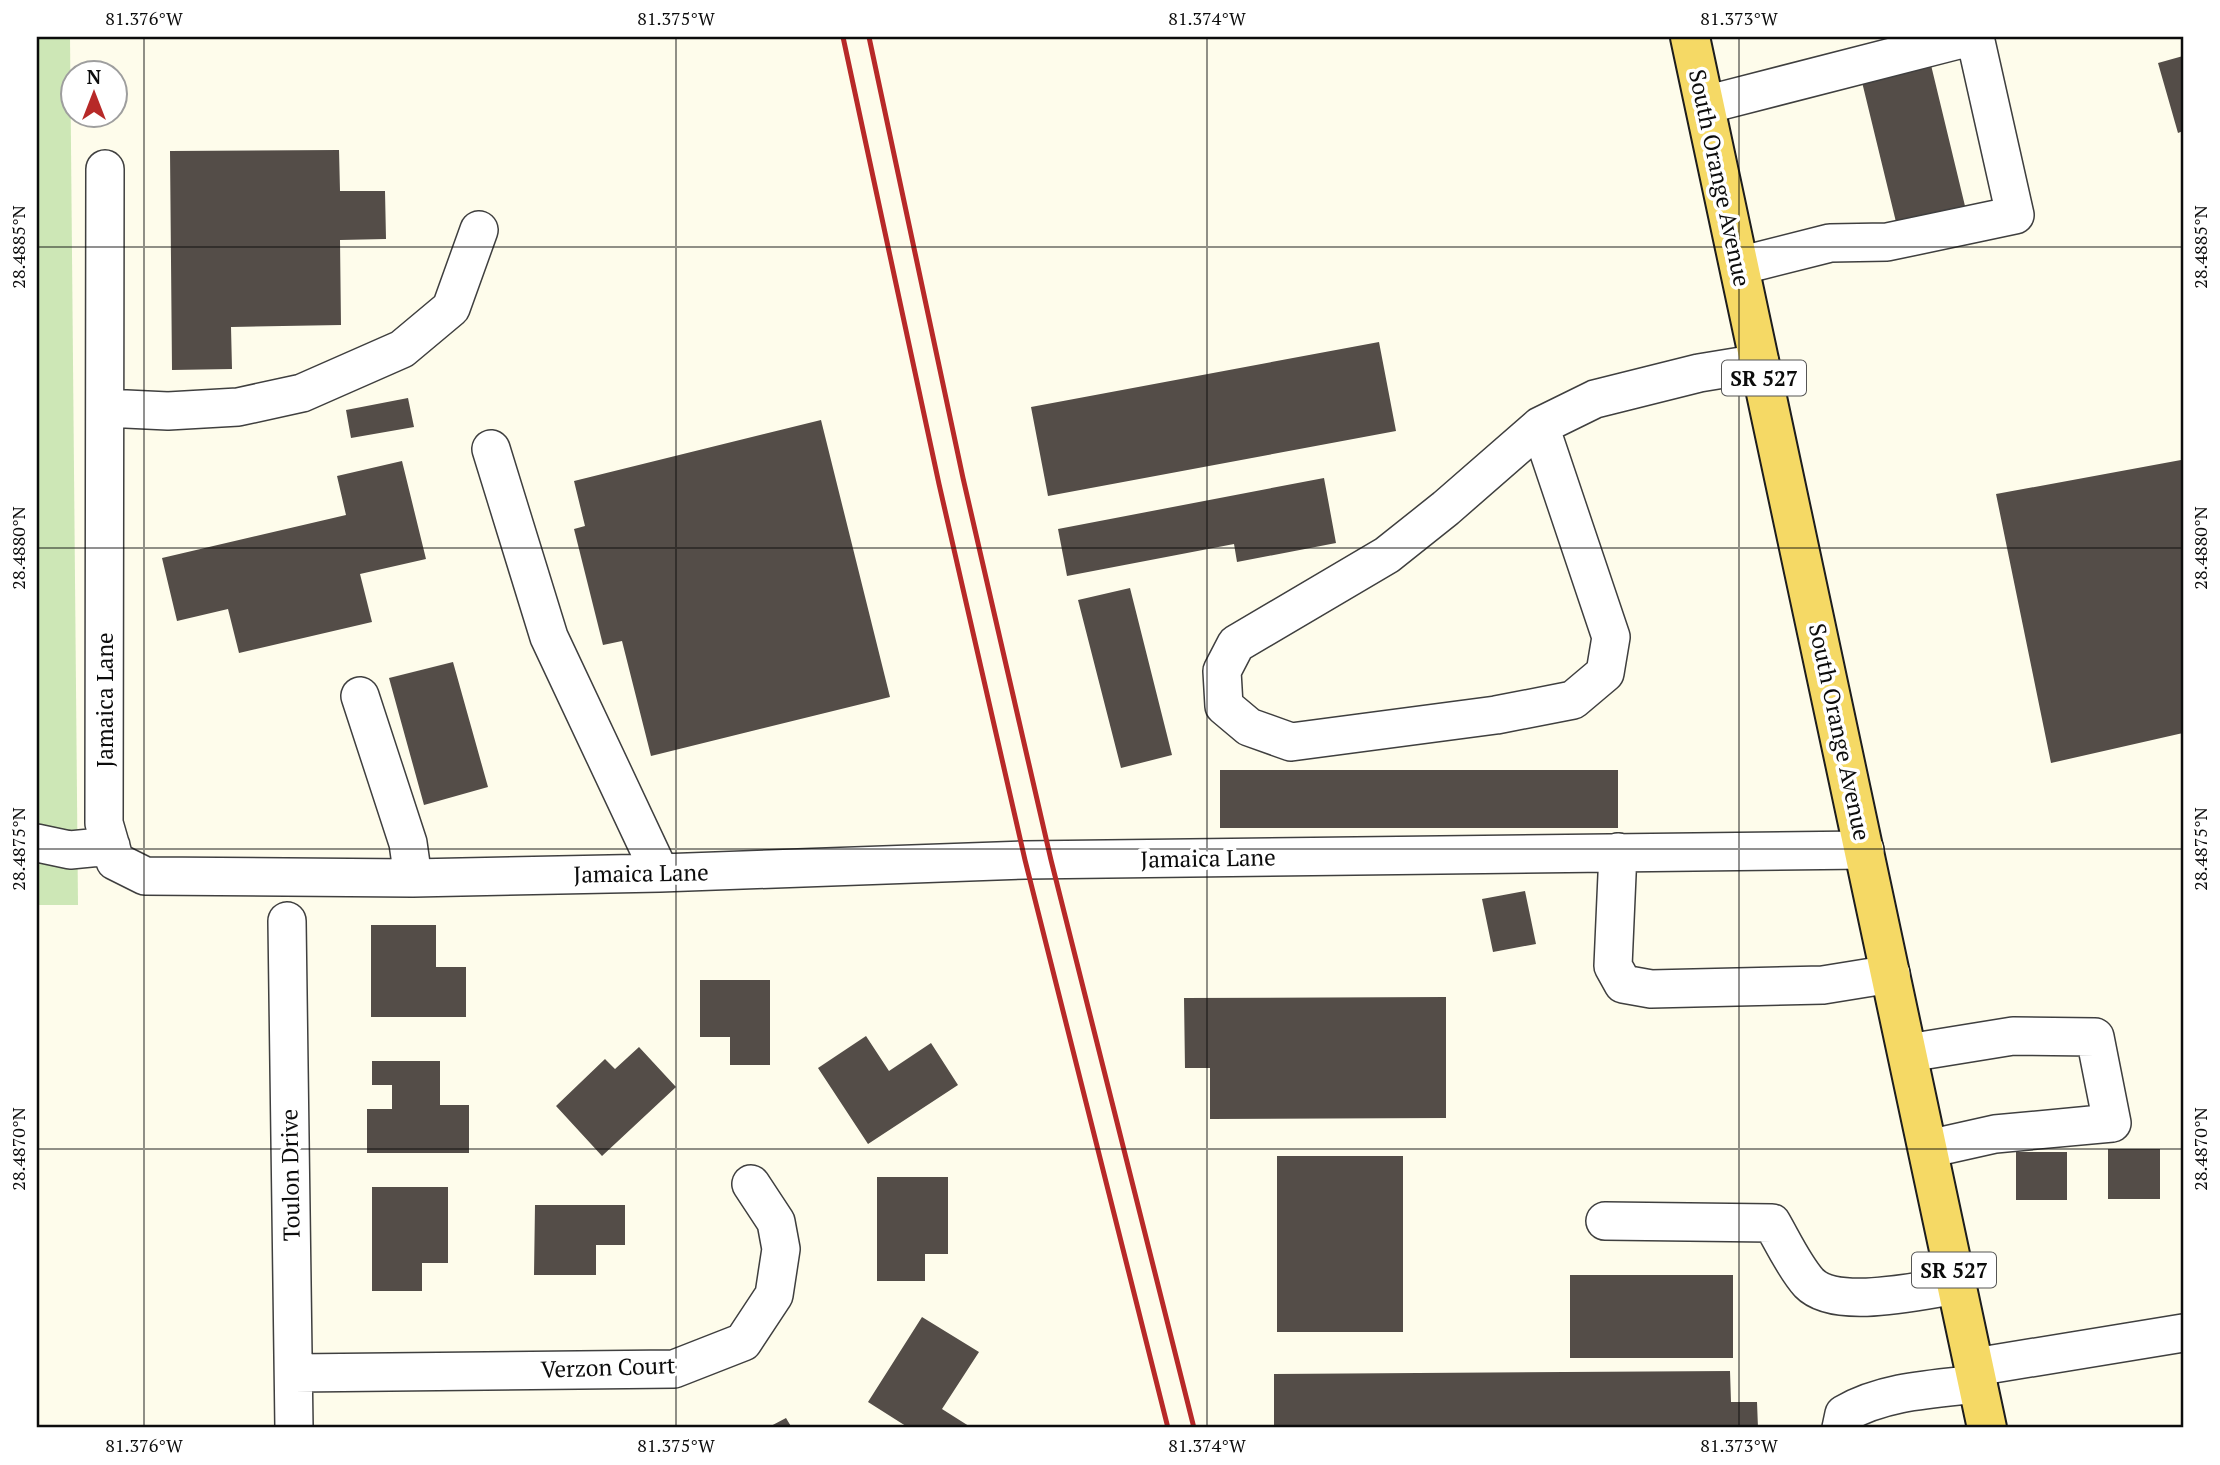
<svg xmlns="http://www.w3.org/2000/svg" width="2220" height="1465" font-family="'PT Serif',serif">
	<rect width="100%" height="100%" fill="#fefceb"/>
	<path fill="#cde7b6" d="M37 37H70L78 905H37Z"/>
	<path fill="#544d48" d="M2183 56V131L2178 133 2158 63Z
		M1931 65 1965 206 1896 222 1862 82Z
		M339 150 340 191H385L386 239 340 240 341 325 231 327 232 369 172 370 170 151Z
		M1379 342 1396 431 1048 496 1031 407Z
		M408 398 414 427 351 438 346 410Z
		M821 420 890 697 651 756 622 641 603 645 574 529 585 526 574 481Z
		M2181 460 2183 470V733L2051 763 1996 494Z
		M402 461 426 559 360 574 372 622 239 653 228 609 177 621 162 558 346 515 337 476Z
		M1324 478 1336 543 1237 562 1234 544 1067 576 1058 529Z
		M1130 588 1172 755 1121 768 1078 600Z
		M453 662 488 787 424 805 389 678Z
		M1220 770H1618V828H1220Z
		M1525 891 1536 944 1493 952 1482 899Z
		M371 925H436V967H466V1017H371Z
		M700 980H770V1065H730V1037H700Z
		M1446 997V1118L1210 1119V1068H1185L1184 998Z
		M866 1036 889 1071 931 1043 958 1085 868 1144 818 1068Z
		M639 1047 676 1087 602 1156 556 1106 605 1059 615 1069Z
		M372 1061H440V1105H469V1153H367V1109H392V1085H372Z
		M2108 1149H2160V1199H2108Z
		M2016 1152H2067V1200H2016Z
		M1277 1156H1403V1332H1277Z
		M877 1177H948V1254H925V1281H877Z
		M372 1187H448V1263H422V1291H372Z
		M535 1205H625V1245H596V1275H534Z
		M1570 1275H1733V1358H1570Z
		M922 1317 979 1352 942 1409 972 1428H909L868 1402Z
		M1730 1371 1731 1402H1757L1758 1428H1274V1374Z
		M786 1418 792 1428H767Z"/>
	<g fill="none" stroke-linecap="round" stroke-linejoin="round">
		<g stroke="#3f3f3f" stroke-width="40">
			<path id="minor" d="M1705 105 1970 37
				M105 169 104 823 115 861 145 876 413 878 660 873 1025 860 1865 850
				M1739 266 1830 243 1887 242 2015 215 1975 37
				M105 408 168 411 238 407 302 393 402 349 451 308 479 230
				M1540 426 1611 637 1605 673 1573 700 1496 715 1291 742 1249 727 1224 706 1222 671 1236 644 1387 555 1446 508 1540 426 1595 399 1699 373 1760 363
				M491 449 549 637 660 873
				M360 696 408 843 413 878
				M37 843 70 850 111 846
				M1618 852 1613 966 1623 984 1651 989 1823 985 1891 974
				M287 921 294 1428
				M1908 1053 2013 1036 2095 1037 2112 1123 1995 1134 1928 1149
				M1605 1221 1772 1223C1783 1242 1794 1266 1809 1283 1836 1311 1922 1290 1957 1285
				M1975 1367 2183 1333
				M294 1373 674 1369 743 1342 774 1295 781 1249 776 1222 751 1184
				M1841 1428 1844 1414C1884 1391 1932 1389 1978 1384"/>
		</g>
		<g stroke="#1d1d1d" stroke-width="42">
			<path id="major" d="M1690 37 1987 1428"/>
		</g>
		<use href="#minor" stroke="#fff" stroke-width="37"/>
		<use href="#major" stroke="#f5d965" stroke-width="38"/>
		<path stroke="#b72928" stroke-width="5" d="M843 37 939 484 1025 860 1168 1428
			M869 37 963 478 1051 860 1194 1428"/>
	</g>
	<path fill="none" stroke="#0c0c0c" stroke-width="2" stroke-opacity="0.45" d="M144 37V1428M676 37V1428M1207 37V1428M1739 37V1428M37 247H2183M37 548H2183M37 849H2183M37 1149H2183"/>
	<g text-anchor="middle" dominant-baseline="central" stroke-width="7" stroke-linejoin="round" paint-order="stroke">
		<g fill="#fff" stroke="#555" stroke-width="2">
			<rect x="1722" y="360.5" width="84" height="35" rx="5"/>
			<rect x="1912" y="1252.5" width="84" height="35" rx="5"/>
		</g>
		<g font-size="21" font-weight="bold" fill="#0c0c0c">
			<text x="1764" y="378">SR 527</text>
			<text x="1954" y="1270">SR 527</text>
		</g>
		<g font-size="23" fill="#0c0c0c" stroke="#fff">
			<text transform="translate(1720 178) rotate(78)">South Orange Avenue</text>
			<text transform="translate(104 700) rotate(-90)">Jamaica Lane</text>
			<text transform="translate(1840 732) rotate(78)">South Orange Avenue</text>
			<text transform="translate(1208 858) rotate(-1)">Jamaica Lane</text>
			<text transform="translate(641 873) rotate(-1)">Jamaica Lane</text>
			<text transform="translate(290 1175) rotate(-91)">Toulon Drive</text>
			<text transform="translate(608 1367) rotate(-2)">Verzon Court</text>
		</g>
	</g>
	<rect width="2220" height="1465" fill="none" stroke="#ffffff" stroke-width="77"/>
	<g transform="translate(94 94)"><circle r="33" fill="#ffffff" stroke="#9e9e9e" stroke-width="2"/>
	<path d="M0-5L12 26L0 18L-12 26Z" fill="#b72928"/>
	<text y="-10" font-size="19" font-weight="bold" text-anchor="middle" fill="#0c0c0c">N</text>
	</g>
	<rect x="38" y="38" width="2144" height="1388" fill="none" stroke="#0c0c0c" stroke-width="2.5"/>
	<g font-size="18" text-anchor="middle" fill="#0c0c0c">
		<text x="144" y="25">81.376°W</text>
		<text x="676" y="25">81.375°W</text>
		<text x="1207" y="25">81.374°W</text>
		<text x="1739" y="25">81.373°W</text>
		<text transform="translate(19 247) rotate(-90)" y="6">28.4885°N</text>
		<text transform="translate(2201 247) rotate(-90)" y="6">28.4885°N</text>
		<text transform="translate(19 548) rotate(-90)" y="6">28.4880°N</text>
		<text transform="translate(2201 548) rotate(-90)" y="6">28.4880°N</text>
		<text transform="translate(19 849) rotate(-90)" y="6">28.4875°N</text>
		<text transform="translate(2201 849) rotate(-90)" y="6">28.4875°N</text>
		<text transform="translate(19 1149) rotate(-90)" y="6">28.4870°N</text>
		<text transform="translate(2201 1149) rotate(-90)" y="6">28.4870°N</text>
		<text x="144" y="1452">81.376°W</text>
		<text x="676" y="1452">81.375°W</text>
		<text x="1207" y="1452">81.374°W</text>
		<text x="1739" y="1452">81.373°W</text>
	</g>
</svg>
